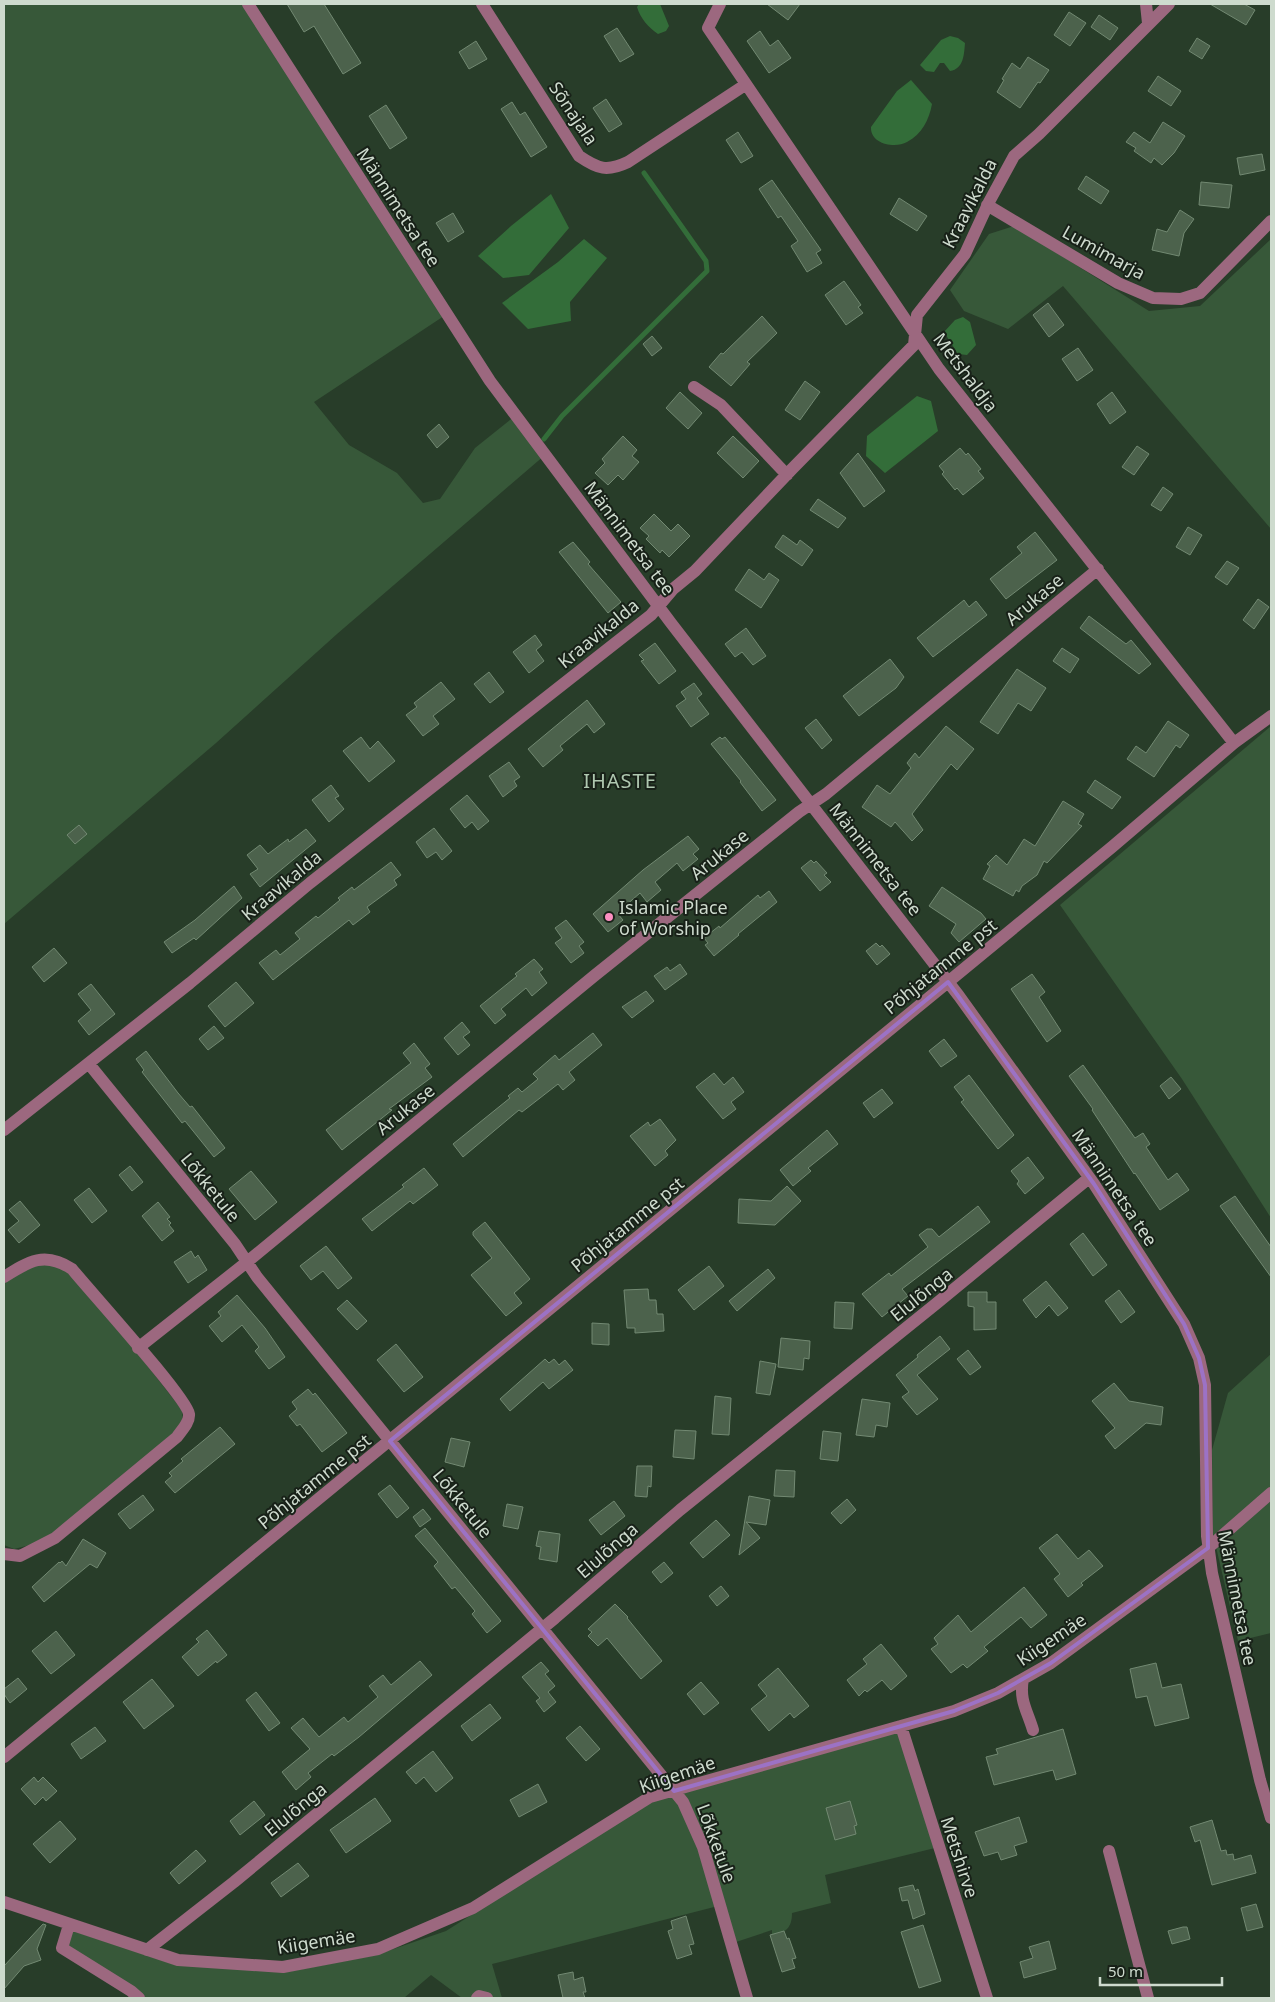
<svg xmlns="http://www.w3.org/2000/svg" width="1275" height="2002" font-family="'Noto Sans',sans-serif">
	<rect width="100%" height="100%" fill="#283d29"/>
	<path fill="#375839" d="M4 4H246L447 314 314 402 349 445 397 473 423 503 440 499 475 448 515 416 545 455 337 634 216 743 4 924Z
		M1014 226 1149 311 1200 306 1271 239V529L1063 286 1008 329 964 311 950 290 989 234Z
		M1271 726V1218L1182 1079 1060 905Z
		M52 1262 65 1268 135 1350 182 1410 183 1422 177 1431 42 1542 14 1549 4 1545V1282L28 1265Z
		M1271 1354V1633L1238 1641 1213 1534 1212 1450 1228 1393Z
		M900 1725 939 1847 825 1875 831 1903 792 1913C792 1928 786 1932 772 1937V1930L733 1943 680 1791Z
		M673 1794 699 1849 718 1906 492 1964 502 1998H462L431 1975 404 1998H142L65 1947 71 1929 180 1963 287 1972 376 1955 446 1931 651 1801Z"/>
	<path fill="#336d39" d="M639 4H660L669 26 666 31 658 34C649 28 640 18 637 7Z
		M950 36 958 38 965 43C964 54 964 69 950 71L944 63H940L934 72 926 71 920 65 941 40Z
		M911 80 932 104C929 120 922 134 907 142 895 149 870 144 871 127L897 91Z
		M551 194 569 228 529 275 503 278 478 256 511 226Z
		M584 239 607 258 570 302 571 321 528 329 502 303 558 262Z
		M963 317 970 322 976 345 967 355 958 354 944 332 955 320Z
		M917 396 931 401 938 431 885 473 866 456 867 436Z"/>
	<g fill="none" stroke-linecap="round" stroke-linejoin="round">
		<path stroke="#336d39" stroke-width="5" d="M544 439 562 416 707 271 706 261 644 173"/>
	</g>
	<path fill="#4c624c" stroke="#728972" d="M287 4H324L361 63 343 74 314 26 304 32Z
		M767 4H800L788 20Z
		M1210 4H1244L1255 10 1246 25Z
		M1069 12 1086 23 1070 46 1054 35Z
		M1099 15 1118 28 1110 40 1091 27Z
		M617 28 634 54 620 62 604 36Z
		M760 31 770 46 778 40 791 58 769 73 747 41Z
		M1197 38 1210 46 1202 59 1189 51Z
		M476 41 487 59 469 69 459 52Z
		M1028 57 1049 70 1040 83 1038 82 1020 108 997 92 1004 80 1002 79 1012 63 1020 69Z
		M1158 76 1181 91 1171 106 1148 91Z
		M606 99 622 124 609 132 593 108Z
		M512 102 520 115 525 112 547 147 531 157 501 109Z
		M386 105 407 138 390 149 369 116Z
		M1163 122 1185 136 1174 153 1162 165 1154 158 1151 163 1134 151 1136 148 1126 142 1134 132 1150 143Z
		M738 132 753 156 741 163 726 140Z
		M1262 154 1265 170 1240 175 1237 158Z
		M1086 176 1109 191 1101 204 1078 189Z
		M772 180 821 250 816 253 822 263 807 272 791 246 798 241 781 216 778 218 759 189Z
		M1201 182 1232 185 1229 208 1199 205Z
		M899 198 927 216 917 231 890 214Z
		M1180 210 1194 219 1184 233 1179 256 1152 250 1157 229 1167 232Z
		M453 213 464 232 448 242 436 223Z
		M844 281 861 305 858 307 863 313 846 325 825 295Z
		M1048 303 1064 325 1049 337 1033 315Z
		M762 316 777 333 747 362 750 364 731 386 709 367 721 353 723 354Z
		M652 336 662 348 652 356 643 344Z
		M1078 348 1093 370 1077 381 1062 359Z
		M805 381 820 392 800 420 785 410Z
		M680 392 702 413 688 429 666 408Z
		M1112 392 1126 412 1110 424 1097 404Z
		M439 424 449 437 437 448 427 435Z
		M623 436 637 450 632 456 639 462 623 480 618 475 608 485 595 473 605 463 602 459Z
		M733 436 759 461 743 478 717 453Z
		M1137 446 1149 454 1134 475 1122 467Z
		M960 448 966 455 968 453 981 469 978 471 984 478 963 495 957 488 955 490 942 474 944 472 939 466Z
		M858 453 885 491 864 507 840 473Z
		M1163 487 1173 494 1161 511 1151 505Z
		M818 499 846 518 838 528 810 510Z
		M654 514 671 531 678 524 690 536 669 557 662 550 660 553 646 539 649 536 640 528Z
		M1188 527 1202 535 1190 555 1176 547Z
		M1035 532 1057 560 1006 599 990 579 1022 553 1017 547Z
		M783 535 797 545 800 540 813 550 802 566 775 547Z
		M573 542 590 562 588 564 621 602 608 613 559 552Z
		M1227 561 1239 568 1227 585 1215 577Z
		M749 569 764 580 769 573 779 580 761 608 735 590Z
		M1258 599 1269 607 1254 629 1243 620Z
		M964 600 969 607 976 601 987 615 933 657 917 638Z
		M1089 616 1126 644 1131 640 1151 664 1139 674 1080 628Z
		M746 628 766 656 753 665 742 652 735 657 725 644Z
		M535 635 542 645 536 650 544 661 529 673 513 652Z
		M655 643 676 671 659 684 641 661 644 660 639 655Z
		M1062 648 1079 659 1070 673 1053 661Z
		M890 659 904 677 896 688 859 716 843 696Z
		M1017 669 1046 688 1031 711 1018 703 998 734 980 722Z
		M489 672 504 692 490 703 474 684Z
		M441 682 455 699 433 716 439 724 423 736 406 715 417 707 414 703Z
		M694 683 702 694 697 698 709 714 691 727 676 706 686 699 681 692Z
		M587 700 605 724 594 733 587 724 560 746 563 750 543 767 528 749Z
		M816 719 832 740 822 749 805 728Z
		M1168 721 1189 735 1180 748 1176 745 1154 777 1127 759 1136 746 1146 753Z
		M946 726 974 749 957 770 951 764 912 814 923 830 912 841 895 822 891 827 862 807 877 785 890 794 911 768 907 763 915 753 919 758Z
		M361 737 370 749 378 741 395 761 369 782 343 751Z
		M720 737 722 739 725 737 776 800 762 811 740 782 741 781 711 744Z
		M509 762 520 777 514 781 517 786 503 797 489 776Z
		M1095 780 1121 797 1112 809 1087 792Z
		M331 785 339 796 335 798 344 809 329 822 312 800Z
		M467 795 489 821 478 830 472 822 465 828 450 809Z
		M1063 801 1084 814 1078 824 1082 826 1047 863 1044 861 1037 875 1022 886 1019 892 1016 890 1013 896 983 879 990 866 987 864 996 855 1007 865 1024 839 1035 846Z
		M79 825 87 834 75 844 67 835Z
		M434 828 452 851 442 860 436 852 427 858 416 842Z
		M306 829 316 841 260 887 250 874 258 869 247 855 260 845 268 854 288 839 289 842Z
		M688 836 699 849 693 854 698 859 683 871 677 863 655 882 661 890 647 902 640 893 617 913 623 920 608 932 593 914 643 870Z
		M811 860 814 863 816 861 827 873 824 875 831 882 820 891 801 868Z
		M391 862 401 875 394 880 397 885 367 907 370 912 353 925 349 920 273 980 259 963 276 950 280 955 300 939 295 933 316 916 318 918 340 900 338 898 352 887 354 890Z
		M234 886 242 898 196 940 194 938 172 953 164 942 195 920Z
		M942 887 981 913 986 919 959 942 951 933 956 924 929 906Z
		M769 891 777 902 738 934 739 935 714 956 705 945 708 943 704 938 719 926 720 928 758 895 760 898Z
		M566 920 584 942 579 946 584 953 571 963 555 943 562 938 555 928Z
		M876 943 880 947 882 945 890 954 877 965 866 951Z
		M54 948 67 963 44 982 32 967Z
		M534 959 543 969 539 972 547 983 532 996 526 988 501 1009 506 1015 495 1024 480 1006 517 976 515 974Z
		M680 964 687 974 665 990 654 976 667 967 670 971Z
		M1032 974 1045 992 1039 997 1061 1031 1047 1042 1011 989Z
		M236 982 254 1003 225 1027 208 1006Z
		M91 984 115 1014 89 1035 78 1021 91 1010 78 994Z
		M646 991 654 1001 632 1018 622 1007Z
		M462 1022 470 1032 463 1037 470 1045 458 1055 444 1038Z
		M214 1026 224 1038 208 1050 199 1039Z
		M593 1033 602 1045 569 1072 575 1080 563 1090 558 1084 522 1112 519 1110 463 1157 453 1144 510 1098 508 1096 518 1088 522 1092 538 1079 533 1074 555 1055 559 1060Z
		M944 1039 957 1056 941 1067 929 1051Z
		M414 1043 430 1064 425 1068 432 1077 389 1109 392 1110 342 1150 326 1130 411 1063 403 1053Z
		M146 1051 178 1093 190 1107 192 1106 225 1148 214 1157 185 1121 182 1123 142 1072 144 1070 136 1059Z
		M1083 1065 1135 1138 1143 1133 1150 1144 1146 1147 1168 1180 1177 1173 1189 1190 1160 1210 1135 1173 1134 1174 1092 1110 1093 1109 1069 1076Z
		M714 1073 724 1085 733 1077 744 1092 731 1102 736 1109 723 1119 696 1087Z
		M969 1075 1014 1135 998 1149 961 1102 964 1100 954 1087Z
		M1171 1077 1181 1089 1169 1099 1160 1086Z
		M882 1089 893 1103 874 1118 863 1103Z
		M660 1119 676 1140 665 1151 668 1155 655 1166 630 1136 648 1122 650 1126Z
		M827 1130 838 1144 808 1168 811 1171 793 1186 780 1170Z
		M1028 1157 1044 1178 1025 1194 1017 1184 1019 1181 1011 1171Z
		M130 1166 143 1182 132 1191 119 1175Z
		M424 1168 438 1185 413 1204 410 1201 372 1231 362 1219 404 1187 402 1185Z
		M251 1171 277 1202 255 1220 229 1189Z
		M787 1186 801 1201 775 1225 738 1223 739 1199 771 1201Z
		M89 1188 107 1211 92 1223 74 1200Z
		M1235 1196 1271 1247V1277L1220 1206Z
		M20 1201 40 1225 19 1243 8 1230 19 1221 9 1210Z
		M158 1202 170 1217 167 1219 171 1223 169 1225 174 1231 162 1241 142 1216Z
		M978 1206 990 1222 902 1289 908 1296 882 1317 862 1294 889 1273 891 1276 928 1247 919 1235 927 1229H932L939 1237Z
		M485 1222 530 1279 514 1293 522 1303 506 1316 471 1275 492 1258 473 1235V1232Z
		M1083 1233 1107 1265 1093 1276 1070 1244Z
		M326 1246 352 1278 338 1289 323 1271 311 1280 300 1266Z
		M191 1251 195 1258 198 1255 207 1270 188 1283 174 1262Z
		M709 1266 724 1286 694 1310 678 1290Z
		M768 1269 775 1278 737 1311 729 1301Z
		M1046 1281 1068 1308 1058 1316 1049 1305 1036 1318 1023 1300Z
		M648 1289 649 1300H656L657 1314H663L664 1331 635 1333V1328H627L624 1290Z
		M1119 1290 1135 1312 1121 1323 1105 1301Z
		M968 1292H987V1302H996V1329L974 1330V1307L968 1306Z
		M237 1295 265 1328 285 1357 269 1369 255 1351 259 1347 242 1325 222 1342 209 1326 221 1316 218 1312Z
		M347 1300 367 1321 357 1330 337 1309Z
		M835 1302 854 1303 852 1329 834 1328Z
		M592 1323 609 1324V1345L592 1344Z
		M940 1336 950 1349 917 1375 938 1399 917 1415 902 1397 909 1392 896 1375 918 1357 917 1355Z
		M781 1338 810 1341 809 1359 804 1358 803 1370 778 1367Z
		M396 1344 423 1377 404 1392 377 1360Z
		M968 1350 981 1367 970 1375 957 1359Z
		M545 1359 549 1363 554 1359 559 1365 565 1360 573 1370 549 1389 543 1382 510 1411 500 1399Z
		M760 1361 776 1364 770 1395 756 1393Z
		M1114 1383 1129 1401 1163 1407 1161 1425 1146 1423 1115 1449 1105 1436 1115 1428 1092 1401Z
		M308 1389 313 1395 315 1393 347 1433 322 1452 300 1424 297 1426 289 1416 297 1409 292 1402Z
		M715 1396 731 1398 729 1435 712 1434Z
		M862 1399 890 1403 887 1427 876 1425 874 1437 856 1435Z
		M220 1427 235 1444 175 1493 165 1482 172 1476 169 1473 183 1461 181 1459Z
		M675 1430 696 1431 694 1459 673 1457Z
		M823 1431 841 1433 838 1461 820 1459Z
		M451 1438 470 1442 464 1467 445 1462Z
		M637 1466H652L651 1487 648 1486 647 1497 635 1496Z
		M776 1470 795 1471 794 1497 774 1496Z
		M390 1485 409 1508 397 1518 378 1494Z
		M143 1495 154 1510 130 1529 118 1514Z
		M749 1496 770 1500 766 1525 746 1522 760 1538 739 1555Z
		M847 1499 856 1510 841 1524 831 1513Z
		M614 1501 625 1516 601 1535 589 1520Z
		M507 1504 523 1507 518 1529 503 1526Z
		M423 1509 431 1519 420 1527 413 1517Z
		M716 1520 730 1535 703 1558 690 1543Z
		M425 1528 501 1621 487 1633 472 1614 475 1611 455 1587 452 1589 434 1566 438 1562 415 1536Z
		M539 1531 560 1534 557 1562 539 1559 541 1547 536 1546Z
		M1057 1534 1078 1559 1089 1550 1103 1566 1081 1583 1083 1585 1068 1597 1054 1579 1060 1574 1039 1548Z
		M83 1539 106 1553 97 1568 90 1564 44 1602 32 1587 59 1562 60 1563 62 1561 66 1566Z
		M664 1562 673 1573 661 1583 652 1572Z
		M721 1586 729 1596 717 1606 709 1596Z
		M1024 1587 1047 1615 1031 1628 1021 1617 984 1647 988 1651 967 1668 963 1664 951 1673 931 1649 938 1644 934 1638 958 1615 971 1632Z
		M615 1604 628 1617 627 1618 662 1661 641 1679 607 1638 598 1646 588 1636 592 1632 588 1629Z
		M207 1630 227 1655 217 1663 216 1661 198 1676 182 1657 199 1642 196 1639Z
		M56 1631 75 1655 51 1674 32 1651Z
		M881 1644 907 1676 891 1690 882 1680 867 1692 865 1690 859 1696 847 1680 867 1664 863 1659Z
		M420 1661 432 1675 359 1737 334 1756 332 1754 308 1773 311 1777 296 1790 282 1772 310 1749 291 1728 303 1718 319 1737 344 1717 348 1722 378 1697 369 1686 383 1675 391 1685Z
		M541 1662 549 1671 545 1674 555 1686 548 1692 556 1702 544 1712 536 1701 540 1698 522 1677Z
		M1156 1663 1162 1688 1181 1684 1189 1718 1155 1726 1147 1696 1136 1698 1130 1669Z
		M778 1668 809 1706 794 1718 790 1713 769 1731 751 1709 767 1696 758 1685Z
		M18 1678 27 1689 10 1703 4 1694V1689Z
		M152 1679 174 1706 144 1729 123 1702Z
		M701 1682 719 1703 704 1715 687 1694Z
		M256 1692 280 1723 269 1731 246 1700Z
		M490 1704 501 1718 472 1741 461 1726Z
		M580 1726 600 1749 586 1761 566 1738Z
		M95 1727 106 1741 81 1759 71 1744Z
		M1063 1729 1076 1774 1056 1780 1053 1770 994 1785 986 1757 998 1754 996 1749Z
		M433 1751 453 1778 436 1792 424 1777 416 1784 406 1772Z
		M34 1777 38 1782 43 1777 57 1791 46 1801 43 1797 35 1805 21 1789Z
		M538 1784 547 1802 519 1817 510 1800Z
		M375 1798 391 1821 346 1853 330 1830Z
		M254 1801 265 1815 240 1835 230 1821Z
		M850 1801 857 1825 854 1826 856 1834 835 1840 826 1808Z
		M1019 1817 1027 1842 1014 1846 1017 1855 1001 1860 998 1852 984 1856 975 1832Z
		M1212 1820 1221 1851 1226 1850 1227 1855 1233 1854 1234 1860 1251 1855 1256 1873 1212 1885 1200 1840 1195 1842 1190 1827Z
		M60 1821 76 1839 50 1863 33 1844Z
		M196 1850 206 1861 179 1884 170 1873Z
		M298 1863 309 1876 281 1897 271 1883Z
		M913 1885 915 1891 918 1889 925 1914 913 1919 908 1900 902 1901 899 1888Z
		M1256 1904 1263 1927 1247 1931 1241 1908Z
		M686 1916 694 1944 689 1945 692 1954 677 1959 668 1931 673 1929 671 1921Z
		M43 1924 46 1925 37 1949 41 1960 24 1966 4 1989V1966Z
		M923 1925 941 1981 919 1988 901 1932Z
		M1183 1927H1187L1190 1939 1172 1944 1168 1931Z
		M784 1931 787 1939 789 1938 796 1958 792 1959 795 1968 782 1972 770 1935Z
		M1049 1941 1056 1969 1024 1978 1020 1962 1033 1958 1029 1947Z
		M573 1972 574 1980 583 1977 586 1992H583L585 1998H563L558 1975Z"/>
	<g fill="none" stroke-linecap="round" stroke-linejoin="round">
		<path stroke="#9c687f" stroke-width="12" d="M248 4 490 381 671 623 959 996 1094 1184 1184 1324 1199 1358 1205 1385 1207 1536 1212 1573 1260 1780 1271 1818
			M482 4 579 156C598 169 607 172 628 162L745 85
			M720 4 708 28 939 369 1234 743
			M1146 4 1148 23
			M987 205 1118 283 1153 298 1181 299 1200 293 1271 221
			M694 387 721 405 787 475
			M89 1064 235 1244 257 1277 683 1802 703 1847 747 1998
			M4 1130 190 983 310 883 651 615 673 589 695 571 792 469 914 345 917 315 965 254 989 202 1014 156 1039 134 1169 4
			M4 1277C29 1261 45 1251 72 1269 89 1290 187 1398 189 1414 190 1422 181 1431 177 1437L55 1538 20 1556 4 1554
			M138 1348 247 1262 594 976 799 812 826 794 1098 569
			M1023 1679C1019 1700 1027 1710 1033 1730
			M901 1726 987 1998
			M4 1757 948 982 1112 847 1234 743 1271 716
			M1109 1851 1148 1998
			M4 1902 178 1960 283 1967 378 1949 473 1908 650 1797 954 1711 998 1693 1051 1663 1208 1548 1271 1493
			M69 1925 62 1948 131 1991 139 1998
			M147 1950 234 1882 555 1618 680 1510 937 1303 1089 1178
			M477 1998 479 1996 487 1998"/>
	</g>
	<path fill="none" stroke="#9c72c5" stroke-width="4" stroke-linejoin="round" d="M948 982 1094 1184 1184 1324 1199 1358 1205 1385 1208 1548 1051 1663 998 1693 954 1711 674 1791 390 1441Z"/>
	<circle fill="#fc8fc1" stroke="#182118" stroke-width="2" cx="609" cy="917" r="5"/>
	<g text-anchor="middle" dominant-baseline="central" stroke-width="4" stroke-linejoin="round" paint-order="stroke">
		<g font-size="18" fill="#cedbce" stroke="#182118">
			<text transform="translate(574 113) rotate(56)">Sõnajala</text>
			<text transform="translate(969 203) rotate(-63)">Kraavikalda</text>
			<text transform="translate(399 207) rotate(57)">Männimetsa tee</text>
			<text transform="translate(1104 252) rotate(29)">Lumimarja</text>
			<text transform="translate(966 372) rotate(53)">Metshaldja</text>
			<text transform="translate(630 538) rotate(53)">Männimetsa tee</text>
			<text transform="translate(1034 599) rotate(-40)">Arukase</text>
			<text transform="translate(598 633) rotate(-39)">Kraavikalda</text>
			<text transform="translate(719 854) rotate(-39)">Arukase</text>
			<text transform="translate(876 859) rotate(52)">Männimetsa tee</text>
			<text transform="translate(281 885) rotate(-40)">Kraavikalda</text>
			<text transform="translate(940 966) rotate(-39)">Põhjatamme pst</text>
			<text transform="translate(405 1109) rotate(-39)">Arukase</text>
			<text transform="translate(211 1187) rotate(51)">Lõkketule</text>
			<text transform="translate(1115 1187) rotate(56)">Männimetsa tee</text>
			<text transform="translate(627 1224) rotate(-39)">Põhjatamme pst</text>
			<text transform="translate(921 1294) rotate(-39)">Elulõnga</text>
			<text transform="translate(314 1481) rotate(-39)">Põhjatamme pst</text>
			<text transform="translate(463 1503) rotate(51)">Lõkketule</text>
			<text transform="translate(607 1550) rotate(-41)">Elulõnga</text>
			<text transform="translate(1238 1598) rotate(79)">Männimetsa tee</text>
			<text transform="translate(1051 1639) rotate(-34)">Kiigemäe</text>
			<text transform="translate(677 1774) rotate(-19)">Kiigemäe</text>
			<text transform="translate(295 1809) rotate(-39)">Elulõnga</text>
			<text transform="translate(717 1843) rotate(70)">Lõkketule</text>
			<text transform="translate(960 1857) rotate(72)">Metshirve</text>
			<text transform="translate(316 1941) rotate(-9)">Kiigemäe</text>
		</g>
		<g font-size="18" fill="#cedbce" stroke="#182118" text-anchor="start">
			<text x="619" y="907">Islamic Place<tspan x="619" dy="21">of Worship</tspan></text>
		</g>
		<g font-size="20" letter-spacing="1" fill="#afc8b0" stroke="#182118">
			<text x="620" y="780">IHASTE</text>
		</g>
	</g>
	<rect width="1275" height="2002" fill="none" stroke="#cedbce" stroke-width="10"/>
	<path d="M1100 1977v8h122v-8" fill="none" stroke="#cedbce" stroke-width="2.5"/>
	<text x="1108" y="1977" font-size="15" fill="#cedbce" stroke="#182118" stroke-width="4" paint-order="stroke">50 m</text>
</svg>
